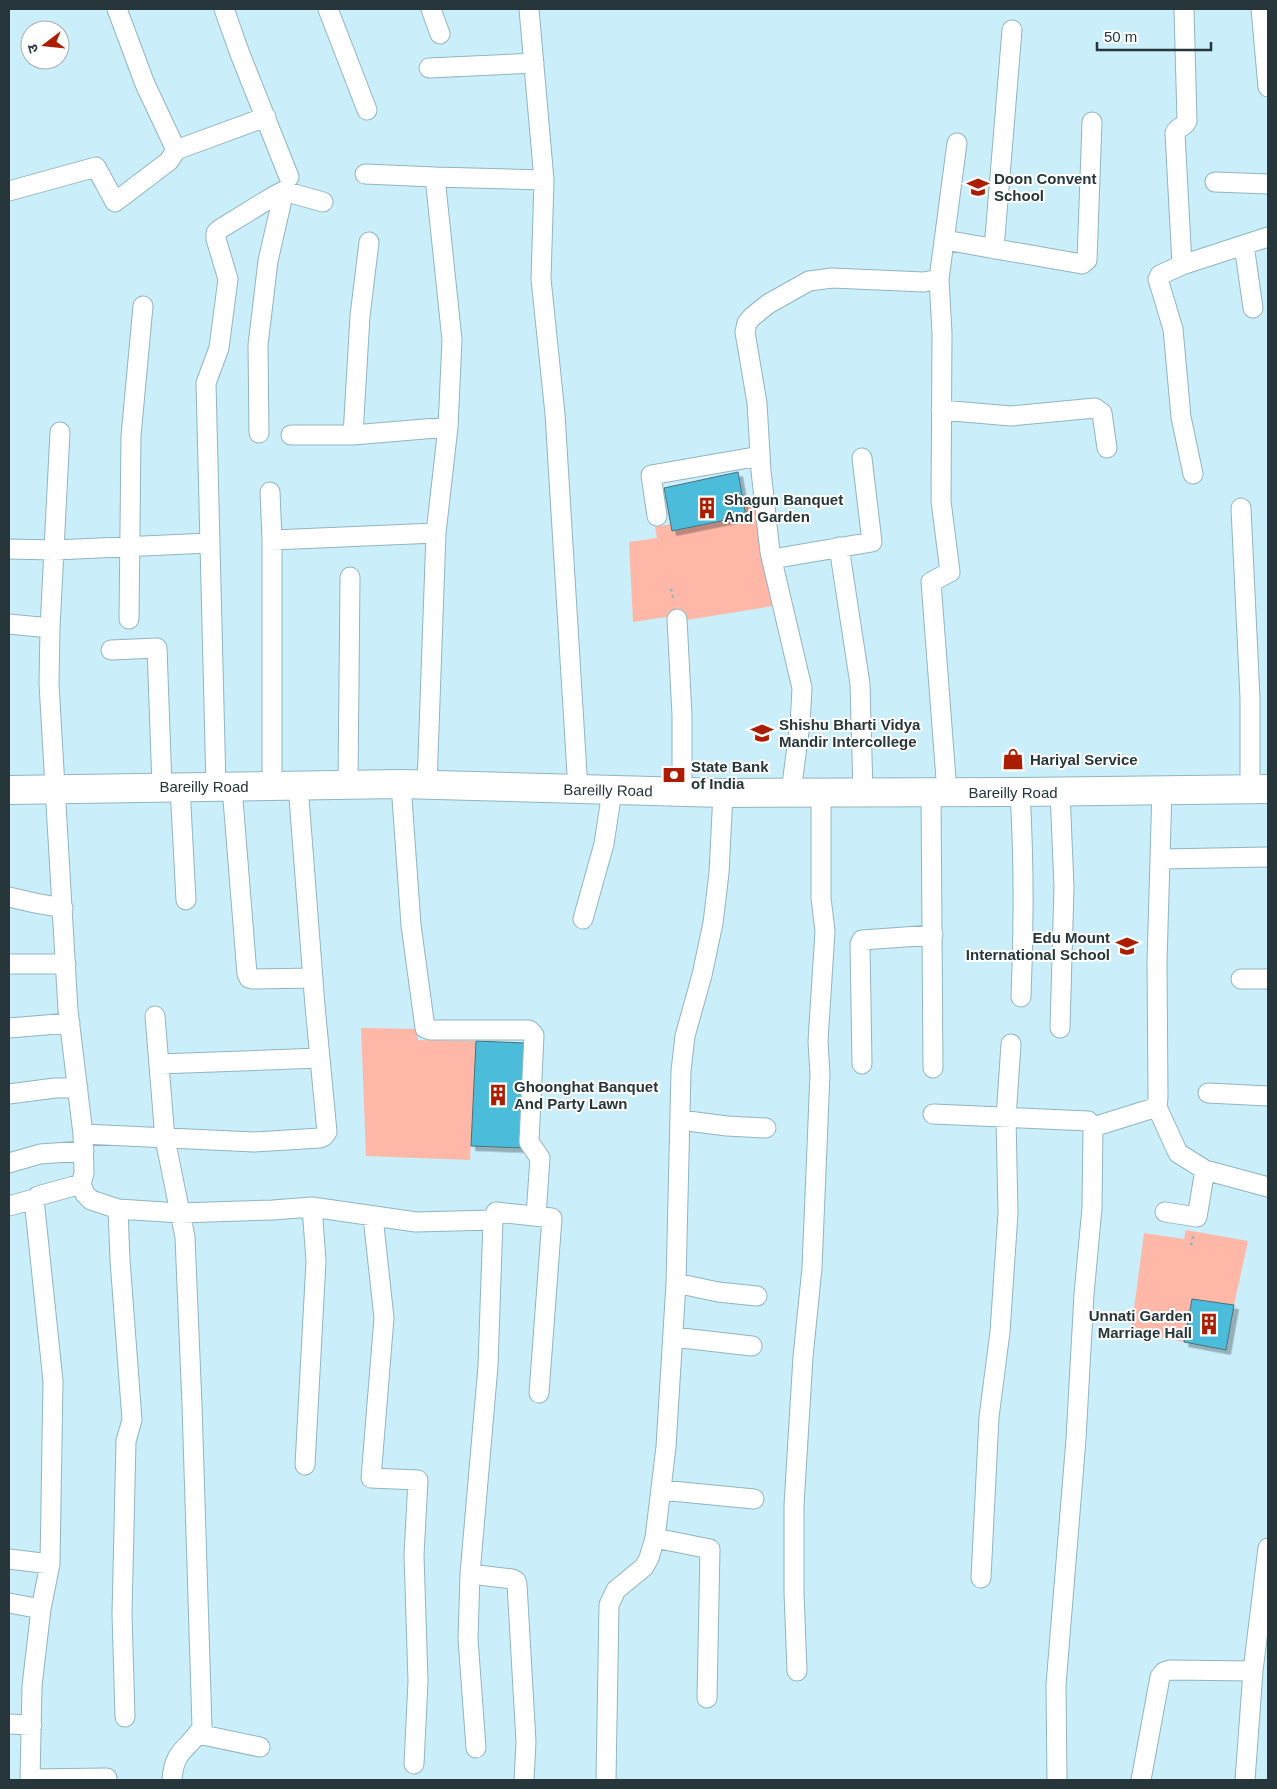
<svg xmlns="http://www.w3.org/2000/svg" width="1277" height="1789" font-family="Helvetica,'Noto Sans Devanagari',sans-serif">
	<defs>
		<filter id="shadow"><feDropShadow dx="4.5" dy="4.5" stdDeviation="0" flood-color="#0004"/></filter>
	</defs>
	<rect width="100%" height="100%" fill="#caeffa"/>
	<path fill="#ffb7a8" d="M758 499 773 606 687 620 686 614 633 622 629 542 657 538 655 527 671 524 672 531 746 516 744 500Z
		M361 1028 417 1029 418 1040 476 1041 470 1160 366 1156Z
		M1186 1230 1248 1241 1234 1305 1192 1299 1184 1342 1131 1331 1144 1233 1184 1239Z"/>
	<path fill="#4bbddb" stroke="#4c6d77" filter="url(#shadow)" d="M738 472 746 516 672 531 664 488Z
		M476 1041 525 1043 521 1148 471 1146Z
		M1192 1299 1234 1305 1226 1350 1184 1342Z"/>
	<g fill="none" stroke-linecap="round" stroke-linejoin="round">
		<g stroke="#91b5bf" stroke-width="21">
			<path id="minor" d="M117 9 145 84 176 150
				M224 9 240 54 289 177
				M328 9 367 110
				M431 9 440 34
				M529 9 544 180 541 279 555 414 578 790
				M1261 9 1268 87
				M429 68 534 63
				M365 174 435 177 452 340 448 427 436 533 427 785
				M435 177 544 180
				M1215 182 1268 184
				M9 191 96 167 115 202 169 161 176 150 266 117
				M945 240 1082 264 1087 260 1092 122
				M1244 245 1253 308
				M994 249 1012 30
				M1182 265 1175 133C1177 127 1185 127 1187 121L1184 9
				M941 410 1011 416 1095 408 1102 413 1107 448
				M259 433 258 345 268 261 284 191
				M291 435H353L448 427
				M353 435 360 316 369 242
				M1193 474 1181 417 1173 329 1158 279 1160 275 1182 265 1268 237
				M270 492 272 540V786
				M1241 508 1250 698V789
				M657 516 651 475 760 456
				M272 540 436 533
				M839 547 860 684 863 792
				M9 549 54 550 210 543
				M772 559 872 542 862 458
				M129 619 131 436 143 306
				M677 619 682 715V792
				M9 624 50 628
				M111 650 157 648 162 786
				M348 784 350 577
				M401 784 411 925 425 1028 430 1030H529L534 1035 529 1142 540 1158 536 1216
				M180 787 186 900
				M216 787 206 383 219 348 228 279 216 239V233L220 229 274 196 284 191 323 202
				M232 787 247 974 249 978 253 979 313 978
				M1162 789 1157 962 1158 1097 1157 1107 1178 1153 1205 1170 1268 1187
				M791 792 800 724 802 688 770 552 761 471 757 403 745 332 747 323 752 317 768 304 809 281 832 278 924 282 939 279
				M931 792 933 1068
				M947 792 931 582 950 572 941 501 942 333 939 279 957 143
				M1020 792C1024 861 1024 928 1021 997
				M1060 792 1064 887 1060 1028
				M1161 859 1268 857
				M9 897 35 903 63 908
				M583 919 604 844 612 791
				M9 964H66
				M1241 979H1268
				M155 1016 165 1139 185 1237 192 1405 202 1727C189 1750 174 1748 172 1780
				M9 1028 70 1023
				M159 1064 320 1058
				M862 1064 860 944 862 940 933 935
				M1208 1093 1268 1096
				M9 1094 55 1088H78
				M933 1114 1088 1121 1093 1127 1092 1208 1084 1294 1076 1439 1056 1685 1057 1780
				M680 1120 727 1126 766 1128
				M1093 1127 1157 1107
				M83 1134 254 1142 320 1138 324 1136 327 1132 315 1006 298 785
				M9 1163 40 1154 84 1151
				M81 1184 85 1194 91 1200 118 1209 180 1213 273 1210 312 1207 416 1222 493 1220 488 1366 470 1574 468 1639 476 1748
				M9 1206 34 1199
				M118 1209 120 1260 132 1420 126 1441 122 1614 125 1717
				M1165 1212 1197 1217 1205 1170
				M373 1217 384 1318 371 1478 418 1480 414 1555 418 1681 414 1764
				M493 1220 496 1212 552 1218 539 1393
				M676 1283 718 1292 757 1296
				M673 1337 752 1346
				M305 1465 316 1261 312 1207
				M661 1490 754 1499
				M655 1538 710 1549 707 1698
				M9 1559 50 1564
				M470 1574 512 1579 516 1581 517 1584 526 1742 524 1780
				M981 1578 989 1417 1000 1332 1008 1213 1006 1118 1011 1044
				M9 1603 41 1609
				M797 1671 794 1592V1505L803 1357 812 1268 820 1074 818 1041 825 931 821 898V792
				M9 1724 32 1725
				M198 1734 260 1747
				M30 1779 107 1778
				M30 1780 32 1686 41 1609 50 1564 53 1381 34 1199 38 1196 81 1184 84 1173 83 1134 68 1010 49 684 50 628 60 432
				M606 1780 609 1605 616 1590 644 1567 649 1558 655 1538 666 1447 676 1283 681 1071 685 1036 702 975 713 923 719 873 723 793
				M1141 1780 1160 1677 1164 1672 1170 1670 1253 1671 1268 1548
				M1245 1780 1253 1671"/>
		</g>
		<g stroke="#91b5bf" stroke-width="30">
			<path id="highway" d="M9 790 401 784 723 793 1020 792 1268 789"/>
		</g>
		<path stroke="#94b2bb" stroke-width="2.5" stroke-dasharray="2.5 4" stroke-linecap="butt" d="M671 589 674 602
			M1191 1245 1194 1233"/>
		<use href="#minor" stroke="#fff" stroke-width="19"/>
		<use href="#highway" stroke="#fff" stroke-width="28"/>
	</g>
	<defs>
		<g id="school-bare" transform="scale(1.725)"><path d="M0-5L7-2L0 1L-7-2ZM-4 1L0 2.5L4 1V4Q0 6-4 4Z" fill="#ab1d00" stroke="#fff" stroke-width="2.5" paint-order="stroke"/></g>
		<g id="building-bare" transform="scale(1.725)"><path d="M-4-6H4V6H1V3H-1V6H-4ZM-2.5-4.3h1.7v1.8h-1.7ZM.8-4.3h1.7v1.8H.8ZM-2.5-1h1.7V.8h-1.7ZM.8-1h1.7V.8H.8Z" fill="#ab1d00" stroke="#fff" stroke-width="2.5" paint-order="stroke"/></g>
		<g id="shop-bare" transform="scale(1.725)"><path d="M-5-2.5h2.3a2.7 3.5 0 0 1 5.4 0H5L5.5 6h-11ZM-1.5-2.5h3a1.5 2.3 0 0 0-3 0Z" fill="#ab1d00" stroke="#fff" stroke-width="2.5" paint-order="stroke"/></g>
		<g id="bank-bare" transform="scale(1.725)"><path d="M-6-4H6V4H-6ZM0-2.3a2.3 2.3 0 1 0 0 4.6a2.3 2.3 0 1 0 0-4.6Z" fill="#ab1d00" stroke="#fff" stroke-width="2.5" paint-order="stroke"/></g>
	</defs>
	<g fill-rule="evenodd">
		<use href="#school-bare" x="978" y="187"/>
		<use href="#building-bare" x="707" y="508"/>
		<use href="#school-bare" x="762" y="733"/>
		<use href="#shop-bare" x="1013" y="759"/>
		<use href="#bank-bare" x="674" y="775"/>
		<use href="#school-bare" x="1127" y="946"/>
		<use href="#building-bare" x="498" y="1095"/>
		<use href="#building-bare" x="1209" y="1324"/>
	</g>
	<g text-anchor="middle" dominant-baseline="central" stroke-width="4" stroke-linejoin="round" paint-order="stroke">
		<g font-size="15" font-weight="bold" fill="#27363a" stroke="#fff" text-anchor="start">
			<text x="994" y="178">Doon Convent<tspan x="994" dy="17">School</tspan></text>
			<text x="724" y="499">Shagun Banquet<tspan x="724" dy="17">And Garden</tspan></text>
			<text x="779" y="724">Shishu Bharti Vidya<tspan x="779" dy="17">Mandir Intercollege</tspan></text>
			<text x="1030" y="759">Hariyal Service</text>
			<text x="691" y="766">State Bank<tspan x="691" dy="17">of India</tspan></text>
			<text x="1110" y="937" text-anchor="end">Edu Mount<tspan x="1110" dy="17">International School</tspan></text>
			<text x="514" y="1086">Ghoonghat Banquet<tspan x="514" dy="17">And Party Lawn</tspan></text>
			<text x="1192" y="1315" text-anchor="end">Unnati Garden<tspan x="1192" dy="17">Marriage Hall</tspan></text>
		</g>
		<g font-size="15" fill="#27363a" stroke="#fff">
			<text x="204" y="786">Bareilly Road</text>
			<text transform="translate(608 790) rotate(1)">Bareilly Road</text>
			<text x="1013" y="792">Bareilly Road</text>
		</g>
	</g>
	<rect width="1277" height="1789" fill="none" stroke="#27363a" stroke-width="20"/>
	<g transform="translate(45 45) rotate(254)"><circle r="24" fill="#ffffff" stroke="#a9afb0"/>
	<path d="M0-4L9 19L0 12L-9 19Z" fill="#ab1d00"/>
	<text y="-8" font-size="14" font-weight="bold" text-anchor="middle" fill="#27363a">उ</text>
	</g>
	<path d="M1097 42v8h114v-8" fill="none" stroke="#27363a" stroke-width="2.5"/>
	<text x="1104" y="42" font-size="15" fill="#27363a" stroke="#ffffff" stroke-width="4" paint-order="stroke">50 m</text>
</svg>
